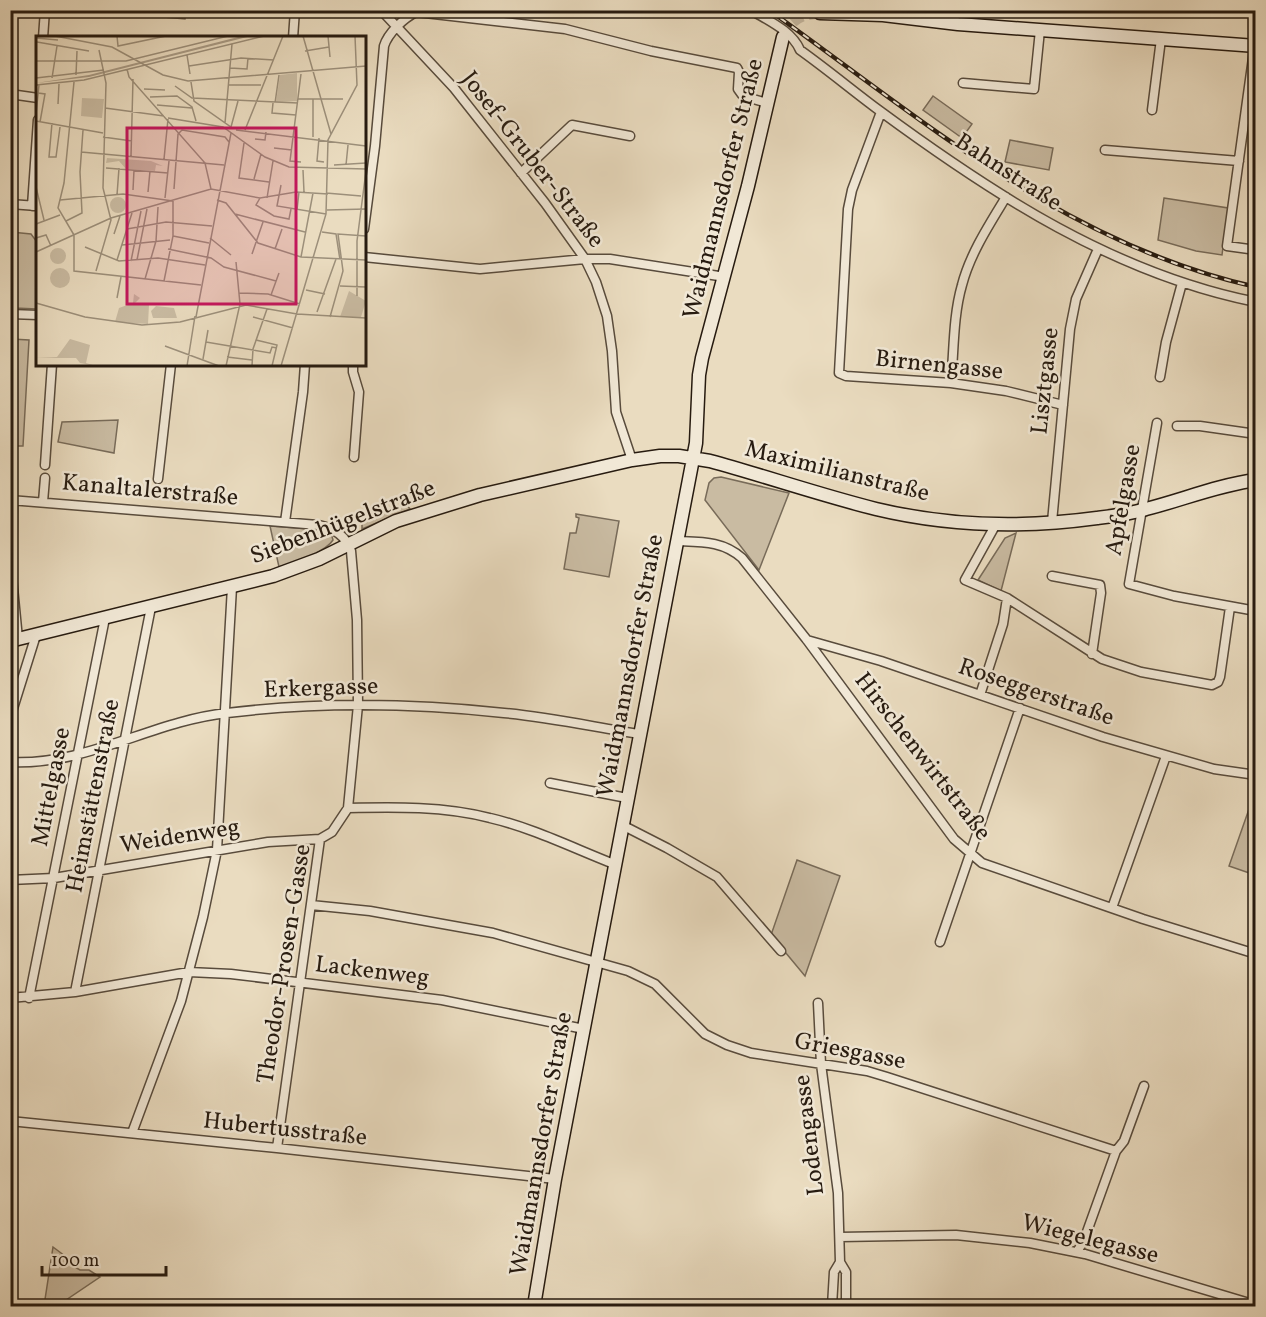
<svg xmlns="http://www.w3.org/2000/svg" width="1266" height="1317" font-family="Vollkorn,serif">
	<rect width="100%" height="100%" fill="#eadcc0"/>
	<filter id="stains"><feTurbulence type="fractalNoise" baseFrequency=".00333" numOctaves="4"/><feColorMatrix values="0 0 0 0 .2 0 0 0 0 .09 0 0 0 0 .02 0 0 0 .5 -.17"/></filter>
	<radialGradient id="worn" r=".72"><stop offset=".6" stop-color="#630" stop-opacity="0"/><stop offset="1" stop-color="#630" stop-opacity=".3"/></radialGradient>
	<path fill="#c9bba2" stroke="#786b59" stroke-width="1.5" d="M96 11H186L185 19Z
		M933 96 972 124 962 138 923 110Z
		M1010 140 1053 148 1049 170 1005 162Z
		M1164 198 1228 208 1222 255 1196 251 1158 240Z
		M11 232 31 234 37 242V309L15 308V284H11Z
		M11 339 29 340 23 446H11Z
		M118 420 114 453 58 442 62 422Z
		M721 477 789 493 759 570 705 500 709 483 714 478Z
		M407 505 410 509 362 529V521L373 520V512Z
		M576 514 619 521 609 577 564 569 570 533H576L579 518 576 517Z
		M356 521V531L348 532 339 527 340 523Z
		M270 526 322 530 331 533 333 540C325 553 294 562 279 567Z
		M1016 533 1001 591 978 580 1005 538Z
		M1255 792 1256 875H1255L1229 866Z
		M797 860 840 876 805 976 771 935Z
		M53 1247 65 1256 73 1266 80 1270H89L100 1277 57 1306H44Z"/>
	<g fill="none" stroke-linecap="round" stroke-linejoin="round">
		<path stroke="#c3b59d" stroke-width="12" stroke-dasharray="12 6" stroke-linecap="butt" d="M783 37C789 19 802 13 820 13"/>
		<g stroke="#584b3c" stroke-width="11">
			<path id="street" d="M381 10 454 88 545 203 585 259 596 282 607 316 612 351 616 412 632 460
				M751 10C769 21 792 31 800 50 828 70 853 91 880 111 994 195 1115 274 1256 302
				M1256 36 1227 246 1256 250
				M43 38 45 10
				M293 38 295 10
				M963 83 1034 89 1040 30
				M10 94 38 98
				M1152 110 1161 39
				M881 112 852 190 848 209 839 373 846 376 951 383 1006 391 1063 405
				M1105 150 1239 161
				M521 173 572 125 630 136
				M10 204 37 206
				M32 206 38 120
				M364 229 375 146 384 46C388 33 404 18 416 12L565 29 651 51 737 68 739 72 738 89 743 96 767 103
				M364 257 480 269 585 259H610L725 277
				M10 314 38 315
				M353 364V372L359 392 354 457
				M1160 377 1166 342 1182 283
				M951 383C954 351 953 316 962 285 970 254 989 225 1006 197
				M1157 423 1129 584 1174 596 1256 611
				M1177 426H1200L1256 434
				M45 465 52 364
				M158 479 171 364
				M10 500 318 525C334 528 346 536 351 551L357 620 358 705 348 808 332 832 320 839 277 1148
				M13 500 12 577 18 639
				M43 502 45 478
				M285 522 303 392 305 364
				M1052 522 1070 329 1076 299 1098 249
				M996 524 965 580 1007 598 1102 659 1141 672 1212 685 1218 682 1220 677 1230 607
				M677 541C702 542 723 541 742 558L807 640 954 839 982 863 1143 919 1256 954
				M1052 576 1100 585 1101 593 1092 654
				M807 640 881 661 1103 737 1214 769 1256 775
				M980 695 1003 624 1007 598
				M10 718 36 635
				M10 762C87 766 152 721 227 713 318 702 412 703 504 713 549 717 594 727 639 734
				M550 783 627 798
				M348 808C395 807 444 806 490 818 533 828 573 848 614 864
				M622 825 667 848 717 877 781 951
				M10 880 54 878 268 842 320 839
				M311 905 370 911 493 933 628 971 655 984 705 1034 727 1045 751 1053 867 1071 887 1077 1116 1151
				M1112 908 1166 756
				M940 942 1020 708
				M75 992 151 607
				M10 998 75 992 189 972 231 974 442 1000 584 1029
				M29 998 105 618
				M818 1003 821 1064 838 1193 840 1262 846 1272V1306
				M10 1121 277 1148 555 1179
				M132 1133 181 1001 203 917 217 850 232 587
				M840 1237 956 1235 1030 1243 1085 1254 1256 1305
				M1077 1252 1084 1240 1116 1151 1124 1141 1144 1086
				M832 1306 834 1272 840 1262"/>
		</g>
		<g stroke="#271b10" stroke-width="15">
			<path id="secondary" d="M820 13 883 15 958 24 1256 46
				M10 641 273 576 319 559 396 521 480 495 632 460 660 456H679L710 461C765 476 820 495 876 509 947 526 1024 528 1097 518 1113 516 1130 514 1146 509 1182 500 1218 485 1256 480
				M534 1306 555 1179 696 443 699 375 702 358 748 186 783 37"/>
		</g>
		<use href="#street" stroke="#f1e8d6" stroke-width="8"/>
		<use href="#secondary" stroke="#f1e8d6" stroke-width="12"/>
		<g stroke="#271b10" stroke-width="4.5">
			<path id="rail" d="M769 10C923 120 1067 245 1256 287"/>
		</g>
		<use href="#rail" stroke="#f1e8d6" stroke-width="2" stroke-dasharray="7" stroke-linecap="butt"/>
	</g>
	<g text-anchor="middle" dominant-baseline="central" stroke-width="5" stroke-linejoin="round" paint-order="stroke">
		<g font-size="24" fill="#271b10" stroke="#f1e8d6">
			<text transform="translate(532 160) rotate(52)">Josef-Gruber-Straße</text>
			<text transform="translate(1008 173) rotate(33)">Bahnstraße</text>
			<text transform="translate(724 189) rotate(-76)">Waidmannsdorfer Straße</text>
			<text transform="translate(939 366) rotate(6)">Birnengasse</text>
			<text transform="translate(1046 381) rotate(-84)">Lisztgasse</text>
			<text transform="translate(837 472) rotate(14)">Maximilianstraße</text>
			<text transform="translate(150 491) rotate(5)">Kanaltalerstraße</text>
			<text transform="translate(1124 500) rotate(-80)">Apfelgasse</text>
			<text transform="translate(343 523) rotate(-21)">Siebenhügelstraße</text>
			<text transform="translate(631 666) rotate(-79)">Waidmannsdorfer Straße</text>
			<text transform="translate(321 689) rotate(-2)">Erkergasse</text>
			<text transform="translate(1036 693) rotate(19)">Roseggerstraße</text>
			<text transform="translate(922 757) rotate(52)">Hirschenwirtstraße</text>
			<text transform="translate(52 787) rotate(-79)">Mittelgasse</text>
			<text transform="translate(94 796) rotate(-79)">Heimstättenstraße</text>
			<text transform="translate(180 837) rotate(-9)">Weidenweg</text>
			<text transform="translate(285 964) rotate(-81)">Theodor-Prosen-Gasse</text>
			<text transform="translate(372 972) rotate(7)">Lackenweg</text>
			<text transform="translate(850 1052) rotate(11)">Griesgasse</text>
			<text transform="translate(285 1130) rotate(6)">Hubertusstraße</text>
			<text transform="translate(810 1135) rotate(-97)">Lodengasse</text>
			<text transform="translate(542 1144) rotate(-80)">Waidmannsdorfer Straße</text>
			<text transform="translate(1090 1240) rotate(14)">Wiegelegasse</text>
		</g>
	</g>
	<g transform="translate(36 36)">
		<rect width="330" height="330" fill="#eadcc0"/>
		<path d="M261 37V65L240 66 244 39ZM46 62 68 63 66 82 45 80ZM71 122 115 125 127 130 120 129 119 135 90 133 83 125 70 127ZM74 169a8 8 0 1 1 16 0a8 8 0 1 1-16 0ZM14 220a8 8 0 1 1 16 0a8 8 0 1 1-16 0ZM14 242a10 10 0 1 1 20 0a10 10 0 1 1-20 0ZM313 255 330 265 325 281H304ZM98 258 104 262 99 267 113 269 112 288 79 286 83 272 97 267ZM120 270 138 272 141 282H117L115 275ZM34 303 54 309 50 327 60 330 44 327 40 322H0L21 321Z" fill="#c9bba2"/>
		<path d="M206 0H215L53 41 0 47 53 39Z" fill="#a89a84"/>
		<path fill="none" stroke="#9c8f7a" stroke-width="1.5" d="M19 0 76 11 127 39 152 45 330 30M81 0 82 10 130 0M267 0 295 98M292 0 294 21M0 2 22 4M1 6 53 15M269 15 293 11M151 19 154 38M0 25H90L192 0M153 30 205 22 238 24M194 32 211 33 212 22M91 33 93 41 169 127 175 153M265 38 254 125 265 126M40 39 41 15M0 42 68 34M16 42 21 10M38 46 28 147 22 172 38 199M155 46 158 65 195 91 202 65M0 49 48 44 228 0M193 49H225M139 50 156 62 262 67M108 53 129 54M2 57 9 58 4 86M114 61 141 60 156 71 160 85M262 63H307M237 67 236 77 260 79M239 67 243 39M22 68 23 48M121 69 156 72M69 72 128 80M0 78 3 49M132 82 187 91 229 121 253 131 330 133M0 85 67 97M16 87 13 121H20L24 91M189 87 196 8M200 94 330 110M209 94 247 0M67 101 96 105M277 101V63M283 102 281 125 288 126M219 103 229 104 230 96M208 107 203 142 233 146M238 112 256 114M45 116 188 129M95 120 97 43M128 123 132 83M298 129 330 127M310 129 312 109M70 132 132 137M267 134 268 156M218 143 225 118M245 149 241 170 290 178M0 151 8 184M138 153 142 98 146 94 189 101 193 106M97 154 98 134M112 156 114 135M290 157 325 160M81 159 83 132M129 162 133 125M224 162 220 169 238 180 253 183 255 173M231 162 237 125M24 164 87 158 137 165M181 164 190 167 222 207 265 221 330 224M261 174 263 156M291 174 330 173M199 178 269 196M30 185 46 177 44 136 47 94M0 188 24 179M91 193 130 186 176 190M286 196 300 198 304 224M78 198 84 180M38 199V235L165 249M137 200 173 207M0 202 10 199 15 210M174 202 195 219M86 209 134 204M49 211 83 225 122 222 169 229M132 213 175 222 188 231 240 245M239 213 246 193M0 216 75 182 175 153 224 162 260 156 292 158M216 218 227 186M265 221 277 157M81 224 96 177M101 224 111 173M95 225 105 175M60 235 75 184 67 152 70 47 63 14M109 243 120 205 122 171M128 245 137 200V165M304 250 330 251M270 254 289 258M203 257 232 258 264 268M235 259 243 237M321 260V205L330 135M81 262 85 241M0 267 49 281 106 289 144 286 210 269 261 278 330 282M281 276 300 223M160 281 195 97M217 281 257 292M294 281 307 235 302 198 330 200M220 304 241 309 236 330M170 306 234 317 236 311 241 312M129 310 183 330M191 321 216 324M167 323 172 294M151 330 159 280M190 330 204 268 200 226M216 330 217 313 231 273M245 330 290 178 292 104 321 49 319 0"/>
		<path fill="#c2185b" fill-opacity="0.15" stroke="#c2185b" stroke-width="3" d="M91 92H260V268H91Z"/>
		<rect width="330" height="330" fill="none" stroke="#271b10" stroke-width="3"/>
	</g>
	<rect width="1266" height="1317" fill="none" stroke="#eadcc0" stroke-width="36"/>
	<rect x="12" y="12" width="1242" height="1293" fill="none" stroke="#271b10" stroke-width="3"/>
	<rect x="18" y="18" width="1230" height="1281" fill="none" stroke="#271b10" stroke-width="1.5"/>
	<path d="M42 1266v9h124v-9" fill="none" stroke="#271b10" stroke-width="3"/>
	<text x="51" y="1266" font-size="18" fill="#271b10" stroke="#f1e8d6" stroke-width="4.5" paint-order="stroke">100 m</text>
	<rect width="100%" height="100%" filter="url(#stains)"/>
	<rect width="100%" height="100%" fill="url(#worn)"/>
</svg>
